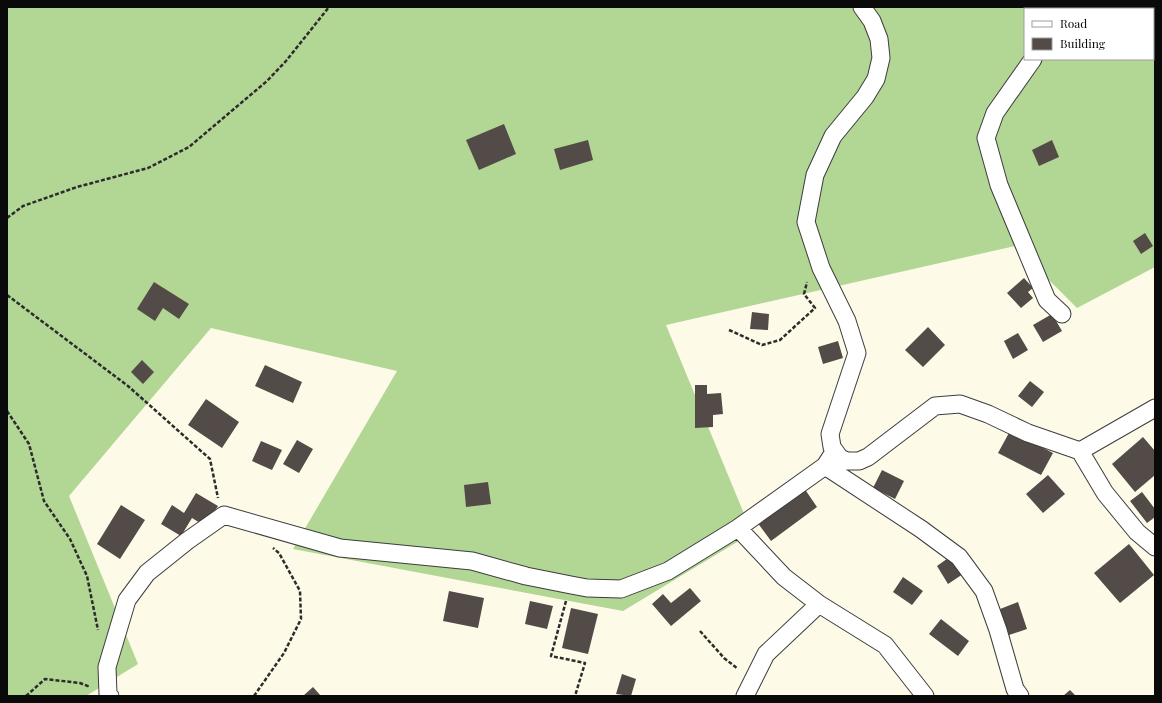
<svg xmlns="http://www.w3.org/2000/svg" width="1162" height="703" font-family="'Playfair Display',serif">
	<rect width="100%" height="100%" fill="#fefae8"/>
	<path fill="#b2d694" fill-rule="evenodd" d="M7 7H1155V267L1077 308 1015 246 666 325 752 533 623 611 293 549 397 371 211 328 69 496 138 664 86 696H7ZM1025 9H1153V59H1025Z"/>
	<path fill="#524b47" d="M504 124 516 154 479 170 466 140Z
		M588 140 593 160 560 170 554 149Z
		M1052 140 1059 157 1039 166 1032 150Z
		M1145 233 1153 246 1141 254 1133 241Z
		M1024 278 1033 288 1028 292 1033 298 1021 308 1007 293Z
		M154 282 189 304 179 319 163 308 155 321 137 309Z
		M752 312 769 314 768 330 750 329Z
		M1052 314 1062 331 1043 342 1033 325Z
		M928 327 945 345 923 367 905 350Z
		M1018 333 1028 350 1013 359 1004 341Z
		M838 341 843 358 823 364 818 347Z
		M142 360 154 372 143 384 131 372Z
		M265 365 302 382 293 403 255 386Z
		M1030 381 1044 392 1032 407 1018 396Z
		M695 385H707V394L721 393 723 414 713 415V427L695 428Z
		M206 399 239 422 222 448 188 425Z
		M1010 431 1053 453 1041 475 998 453Z
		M1143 437 1155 451V475L1135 492 1112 464Z
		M297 440 313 449 299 473 283 464Z
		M261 441 282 450 272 470 252 461Z
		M882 470 904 481 895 499 873 488Z
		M1048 475 1065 494 1043 513 1026 494Z
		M488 482 491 504 466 507 464 485Z
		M804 488 817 507 771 541 757 522Z
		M1142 492 1155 509V517L1147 523 1130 501Z
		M196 493 218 506 205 526 192 518 181 536 161 524 172 505 184 513Z
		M121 505 145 520 120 559 97 544Z
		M1129 544 1154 575 1120 603 1094 573Z
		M951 556 963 574 948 584 937 566Z
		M903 577 923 591 912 605 893 592Z
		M690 588 701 601 671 626 652 604 663 594 671 603Z
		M449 591 484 598 478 628 443 621Z
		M530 601 553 606 547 629 525 624Z
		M1018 602 1027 629 1009 635 1000 609Z
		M571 608 598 614 588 654 562 648Z
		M941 619 969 641 958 656 929 634Z
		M622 674 636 679 631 696 616 694Z
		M313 687 321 696H303Z
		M1070 690 1076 696H1063Z"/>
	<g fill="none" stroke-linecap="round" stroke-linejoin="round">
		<g stroke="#3d3d3d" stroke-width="19">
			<path id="minor" d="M862 7 872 21 879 39 881 58 876 79 865 97 833 136 815 175 806 222 821 268 847 321 857 353 830 434 832 447 840 458 847 461H859L868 457 935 406 960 404 988 414 1028 433 1080 451 1105 493 1137 532 1155 547
				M1047 7 1048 9
				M1033 59 995 113 986 138 999 185 1047 300 1062 314
				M1080 451 1155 408
				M825 466 921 529 959 557 984 591 998 630 1015 689 1020 696
				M738 528 784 577 819 604 885 645 925 696
				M110 696 108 694 107 667 127 600 147 573 187 541 224 515 340 548 472 561 526 576 571 585 587 588 621 589 668 571 738 528 825 466 834 452
				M745 696 766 654 819 604"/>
		</g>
		<path stroke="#2c2c2c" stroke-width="2.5" stroke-dasharray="4 2" stroke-linecap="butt" d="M7 218 23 206 77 187 148 168 189 147 267 81 286 61 329 7
			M7 295 128 386 210 459 218 498
			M729 330 762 345 780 340 815 308 804 294 807 282
			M7 411 29 444 44 501 70 539 87 576 98 630
			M566 601 551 656 585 663 575 696
			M700 631 724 658 738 669
			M26 696 45 679 80 683 90 687
			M254 696 284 653 301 619 300 591 279 553 273 548"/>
		<use href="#minor" stroke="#fff" stroke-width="17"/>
	</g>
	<rect width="1162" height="703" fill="none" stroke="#0a0a0a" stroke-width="16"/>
	<rect x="1024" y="8" width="130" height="52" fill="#ffffff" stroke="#9d9d9d"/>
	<rect x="1032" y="21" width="20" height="6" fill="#ffffff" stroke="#9d9d9d"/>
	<text x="1060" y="28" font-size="12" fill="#0a0a0a">Road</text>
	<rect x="1032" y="38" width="20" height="12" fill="#524b47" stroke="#9d9d9d"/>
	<text x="1060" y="48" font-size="12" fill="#0a0a0a">Building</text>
</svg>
